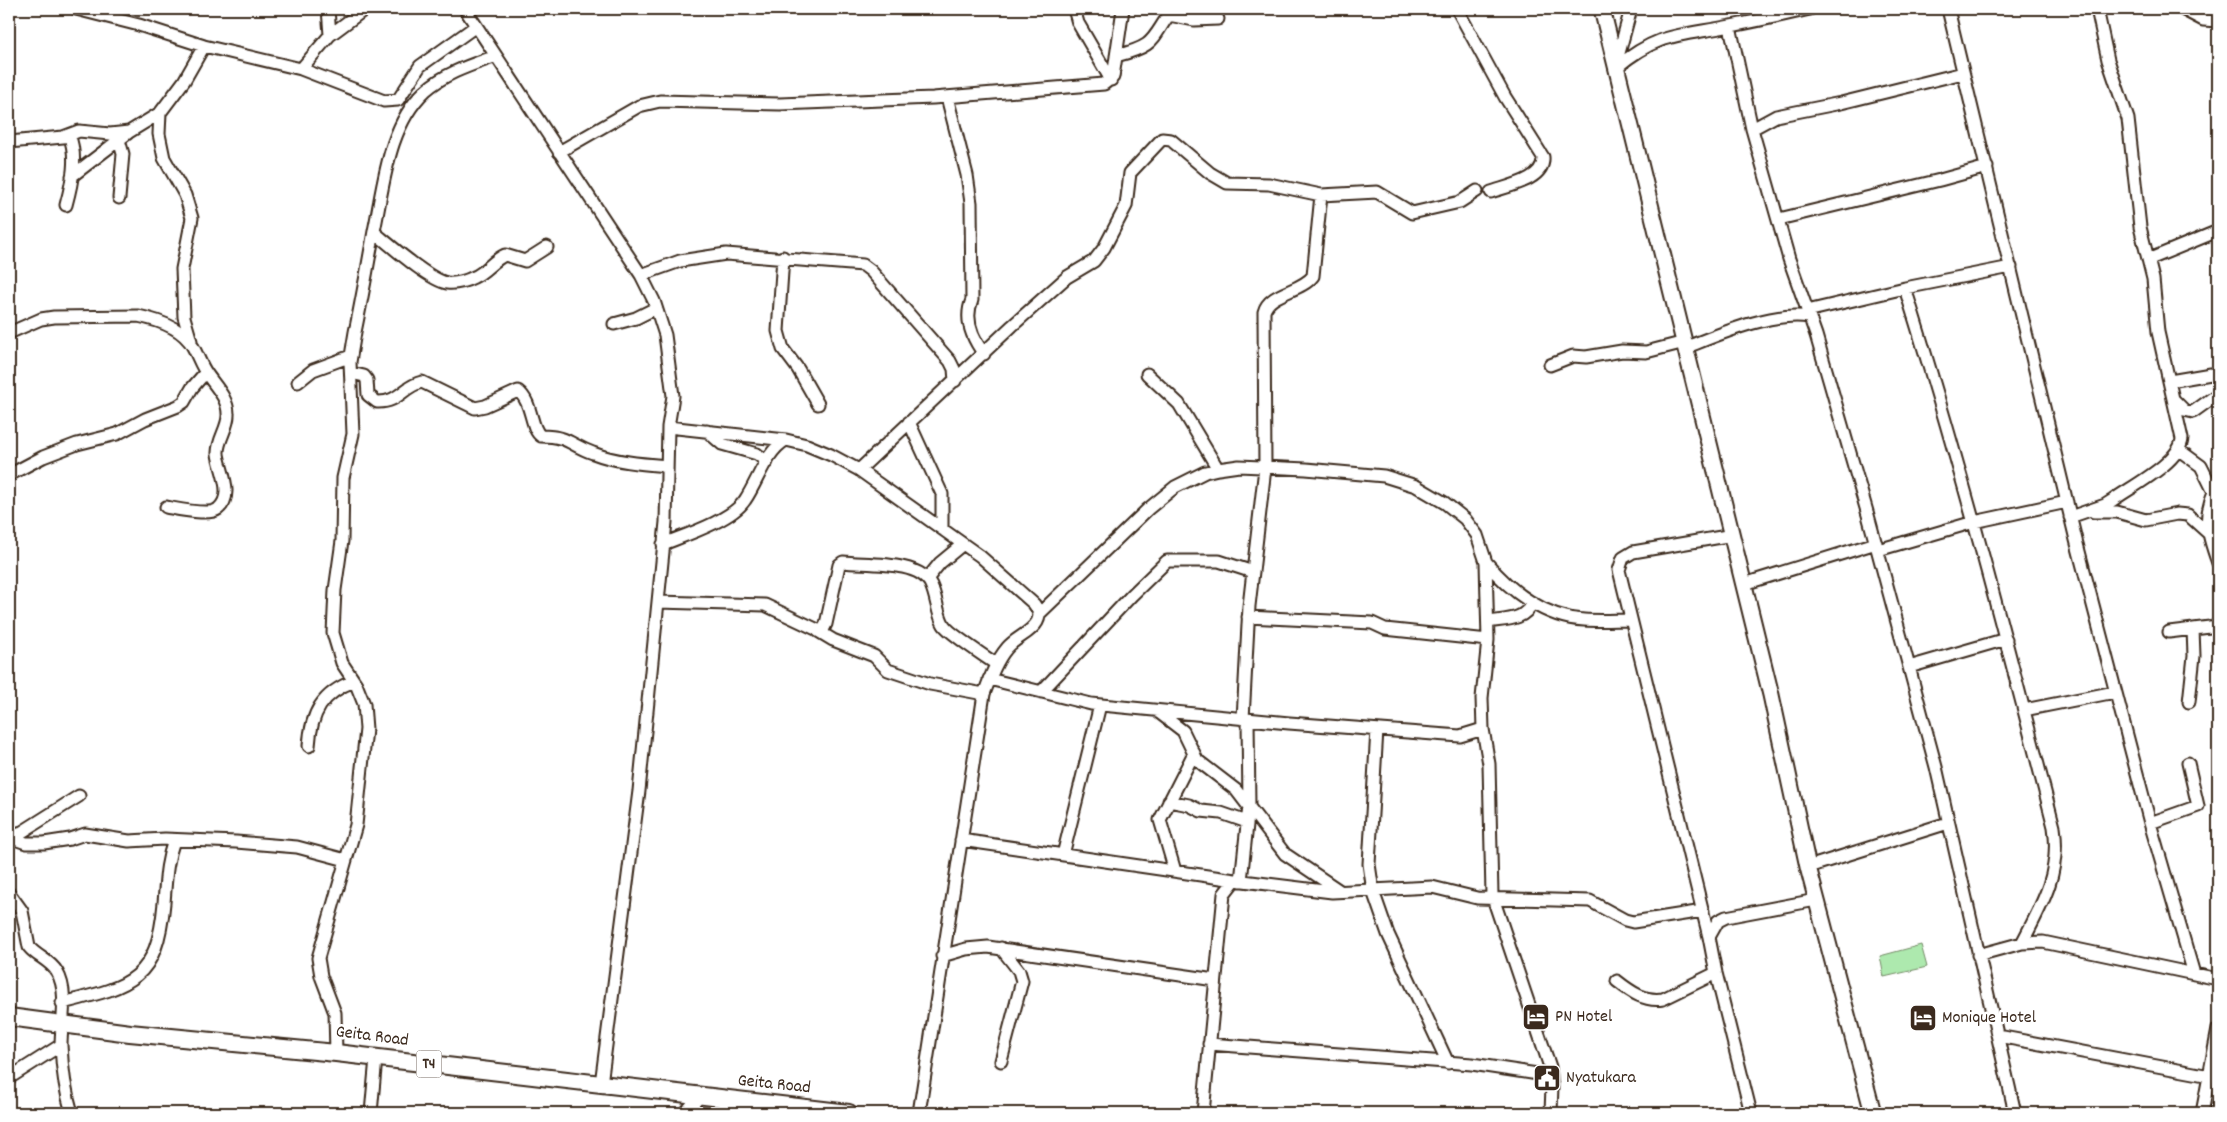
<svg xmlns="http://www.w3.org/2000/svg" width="2227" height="1122" font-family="Dekko,sans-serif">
	<rect width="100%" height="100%" fill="#fff"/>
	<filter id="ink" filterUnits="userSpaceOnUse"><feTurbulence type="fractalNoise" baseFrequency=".02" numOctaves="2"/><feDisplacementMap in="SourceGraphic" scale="10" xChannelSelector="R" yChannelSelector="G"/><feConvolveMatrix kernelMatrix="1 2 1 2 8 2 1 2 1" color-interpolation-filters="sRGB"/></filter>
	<g filter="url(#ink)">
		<path fill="#ade9ae" stroke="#748a66" d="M1921 945 1927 967 1884 977 1880 956Z"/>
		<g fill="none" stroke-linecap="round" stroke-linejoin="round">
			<g stroke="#3b2a1e" stroke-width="15">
				<path id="minor" d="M76 9 139 25 204 46 301 69 384 101 398 100 420 66 476 26
					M328 9 330 35
					M465 9 641 275 654 301 665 335 673 396 668 427 666 522 639 791 601 1084
					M1074 9 1078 23 1111 80
					M1457 9 1505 97 1543 157C1545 180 1508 186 1491 192
					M1948 9 2076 540 2150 823 2194 974
					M2182 9 2203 20 2218 21
					M1169 15 1194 20 1218 19
					M1730 26 1752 129 1789 259 1816 335 1868 515 1936 767 2015 1113
					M1116 56C1158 45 1150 40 1173 9
					M1616 64 1631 9
					M1617 67C1659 32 1680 36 1731 26 1757 21 1784 15 1810 9
					M301 69 330 35 365 9
					M947 97 967 175 971 203 972 300C964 319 972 338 984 354
					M160 113 159 134 164 158 185 195 192 218 182 269 184 317 191 341
					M1752 129 1776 116 1841 103 1963 73
					M9 142 63 137 79 131 110 134 129 132 160 113 184 81 204 46
					M559 152 639 106 660 101 780 104 933 98 1104 84 1113 77 1123 9
					M72 176 128 133
					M119 198 123 154 119 140
					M66 205C72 183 78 156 69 135
					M1779 219 1940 180 1987 167
					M374 232C390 245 429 280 447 283 456 284 466 281 474 277 486 272 493 260 505 255L525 261 547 247
					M783 257 778 331 783 349 798 369 818 404
					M2150 259 2218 231
					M641 275 680 261 726 254 863 265 871 271 950 361 954 369 955 381
					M1905 288C1961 466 2008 647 2054 827 2061 872 2042 905 2022 943
					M1807 311 1905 288 2011 267
					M614 324 636 318 656 308
					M9 333 41 319 54 317 138 316C158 320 183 328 193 347 198 356 201 366 207 374 215 386 228 398 228 414 229 427 217 440 218 454 220 470 235 495 218 509 209 516 178 509 166 507
					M1687 347C1720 334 1773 311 1809 317
					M1550 365 1573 356 1586 357 1622 351 1646 352 1685 342
					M351 373 364 376 367 380 368 395 377 402C399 403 403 386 422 382L475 408 485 406 518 391C533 402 530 429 541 436 569 436 570 445 593 453 616 462 643 464 667 466
					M1147 374 1179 404 1218 469
					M2170 381 2211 374 2218 375
					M298 382 313 370 351 356
					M2174 400 2184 410 2193 412 2218 394
					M909 422 942 494V529
					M668 427 786 440 807 445 831 455 859 470 980 556 1034 604C1038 610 1041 615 1037 622 1031 633 1015 638 1007 648 996 661 990 678 984 694L919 1113
					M707 431 722 444 757 454 767 462
					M2179 450 2201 466 2214 492
					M859 470 1012 326 1067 277 1094 261 1104 248 1126 206 1130 173 1162 139 1171 140 1210 173 1227 183 1269 184 1321 195 1377 192 1412 213 1460 202 1477 191
					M9 475 43 457 77 444 117 434 145 419 178 406 184 402 192 388 205 373
					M2218 483C2202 515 2206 530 2218 563
					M2094 512H2117L2146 520 2177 514 2188 515 2208 533
					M2070 517 2105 505 2113 500C2131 487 2180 462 2182 439L2158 332 2153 279 2140 227 2128 119 2108 60 2097 9
					M1733 535 1633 552 1623 558 1619 570 1709 937 1716 973 1751 1113
					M663 544C686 535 732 520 745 500 758 481 766 451 786 440
					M1878 550 1974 522 2067 502
					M1486 562C1510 591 1545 618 1584 620 1600 621 1616 620 1631 620
					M927 579 940 563 963 544
					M1744 584 1876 543
					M658 602 765 605 822 632 826 624 839 565 843 562C866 565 920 560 931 585 937 598 937 614 944 625 948 632 987 658 996 664
					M1039 614 1148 509 1175 487 1205 472 1218 469 1239 466 1306 469 1384 476 1416 486 1445 503 1465 519 1477 535 1486 562 1488 640 1482 698 1483 729 1489 764 1492 895 1550 1067 1552 1086 1551 1113
					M1248 617 1372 623 1385 629 1488 640
					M1488 622C1506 619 1524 621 1532 603
					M818 631 833 640 874 656 888 670 930 684 984 694
					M2169 632 2218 626
					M1909 667 2006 639
					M989 679 1091 704 1289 723 1460 736 1483 729
					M1041 692 1132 595 1167 561H1219L1253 572
					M2189 702 2194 656 2193 629
					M2024 710 2115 692
					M1157 711 1183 731 1197 760 1236 790 1285 854 1340 891
					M1243 719 1249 606 1265 468 1264 312C1269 292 1301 292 1313 276L1321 195
					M1377 730 1369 864 1373 891 1388 934 1448 1063
					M309 746C311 713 322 693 354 681
					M1169 801 1189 805 1201 811 1221 813 1247 822
					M2150 823 2198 806 2188 763
					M9 836 22 832 79 796
					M9 837 26 843H44L70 839 85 834 129 841 165 839 236 842 297 847 346 860
					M961 840 1235 880 1332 892 1432 887 1477 898 1590 901 1625 920 1633 922 1703 911
					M1063 855 1100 705
					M1808 867 1948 823
					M1175 871 1160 820 1194 753
					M1241 881 1249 806 1248 719
					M9 893 22 911 29 947C37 957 50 960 57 972 69 992 61 1023 61 1045 62 1069 65 1090 72 1113
					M1709 937 1718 921 1726 917 1816 900
					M1978 955 2022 943 2043 942 2218 979
					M942 956 966 949 988 947 1215 980
					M1617 981C1631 992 1645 1002 1663 999L1716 973
					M62 1003C131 986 157 981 164 903 166 879 166 863 174 840
					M1998 1036 2210 1076
					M1209 1044 1472 1064 1551 1076
					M336 1053 335 1013 321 976 318 958 356 825 366 729 364 704 356 684 342 663 333 633 335 590 342 541 343 478 353 434 350 362 355 332C362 299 368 265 374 231 384 184 388 126 425 91 445 73 471 65 496 56
					M1001 1061 1022 981 1019 971 1001 948
					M9 1078 61 1045
					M371 1113 376 1058
					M685 1113 700 1096
					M1203 1113 1224 894 1235 880
					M2202 1113 2218 1029"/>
			</g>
			<g stroke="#3b2a1e" stroke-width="19">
				<path id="major" d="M1602 9 1771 695 1808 867 1873 1113"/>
			</g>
			<g stroke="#3b2a1e" stroke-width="20">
				<path id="highway" d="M9 1017 130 1033 336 1053 849 1113"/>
			</g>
			<use href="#minor" stroke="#fff" stroke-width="11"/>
			<use href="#major" stroke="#fff" stroke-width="15"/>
			<use href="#highway" stroke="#fff" stroke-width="16"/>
		</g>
	</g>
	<defs>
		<g id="hotel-square" transform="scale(1.4375)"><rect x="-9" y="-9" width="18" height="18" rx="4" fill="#3b2a1e" stroke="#fff"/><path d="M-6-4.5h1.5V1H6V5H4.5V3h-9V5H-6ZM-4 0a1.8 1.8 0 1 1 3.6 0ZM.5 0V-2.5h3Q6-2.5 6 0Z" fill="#fff"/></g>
		<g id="civic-square" transform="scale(1.4375)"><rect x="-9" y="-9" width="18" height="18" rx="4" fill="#3b2a1e" stroke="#fff"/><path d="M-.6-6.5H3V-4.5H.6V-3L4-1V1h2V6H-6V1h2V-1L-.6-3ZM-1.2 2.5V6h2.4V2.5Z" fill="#fff"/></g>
	</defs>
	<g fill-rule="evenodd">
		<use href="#hotel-square" x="1536" y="1017"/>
		<use href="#hotel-square" x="1923" y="1018"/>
		<use href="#civic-square" x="1547" y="1078"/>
	</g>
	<g text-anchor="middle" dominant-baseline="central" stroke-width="5" stroke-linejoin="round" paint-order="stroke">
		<rect fill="#fff" stroke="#766a62" stroke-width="1" x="416.5" y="1050.5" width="25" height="27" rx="4"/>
		<g font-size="16" font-weight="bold" fill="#3b2a1e">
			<text x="429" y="1064">T4</text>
		</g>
		<g font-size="18" fill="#3b2a1e" stroke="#fff" text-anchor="start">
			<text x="1555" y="1017">PN Hotel</text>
			<text x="1942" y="1018">Monique Hotel</text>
			<text x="1566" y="1078">Nyatukara</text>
		</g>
		<g font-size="18" fill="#3b2a1e" stroke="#fff">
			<text transform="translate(372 1037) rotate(7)">Geita Road</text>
			<text transform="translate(774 1085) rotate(6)">Geita Road</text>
		</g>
	</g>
	<rect width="2227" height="1122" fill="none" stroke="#fff" stroke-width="30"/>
	<rect x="15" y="15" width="2197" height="1092" fill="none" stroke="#3b2a1e" stroke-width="2" filter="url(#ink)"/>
</svg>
